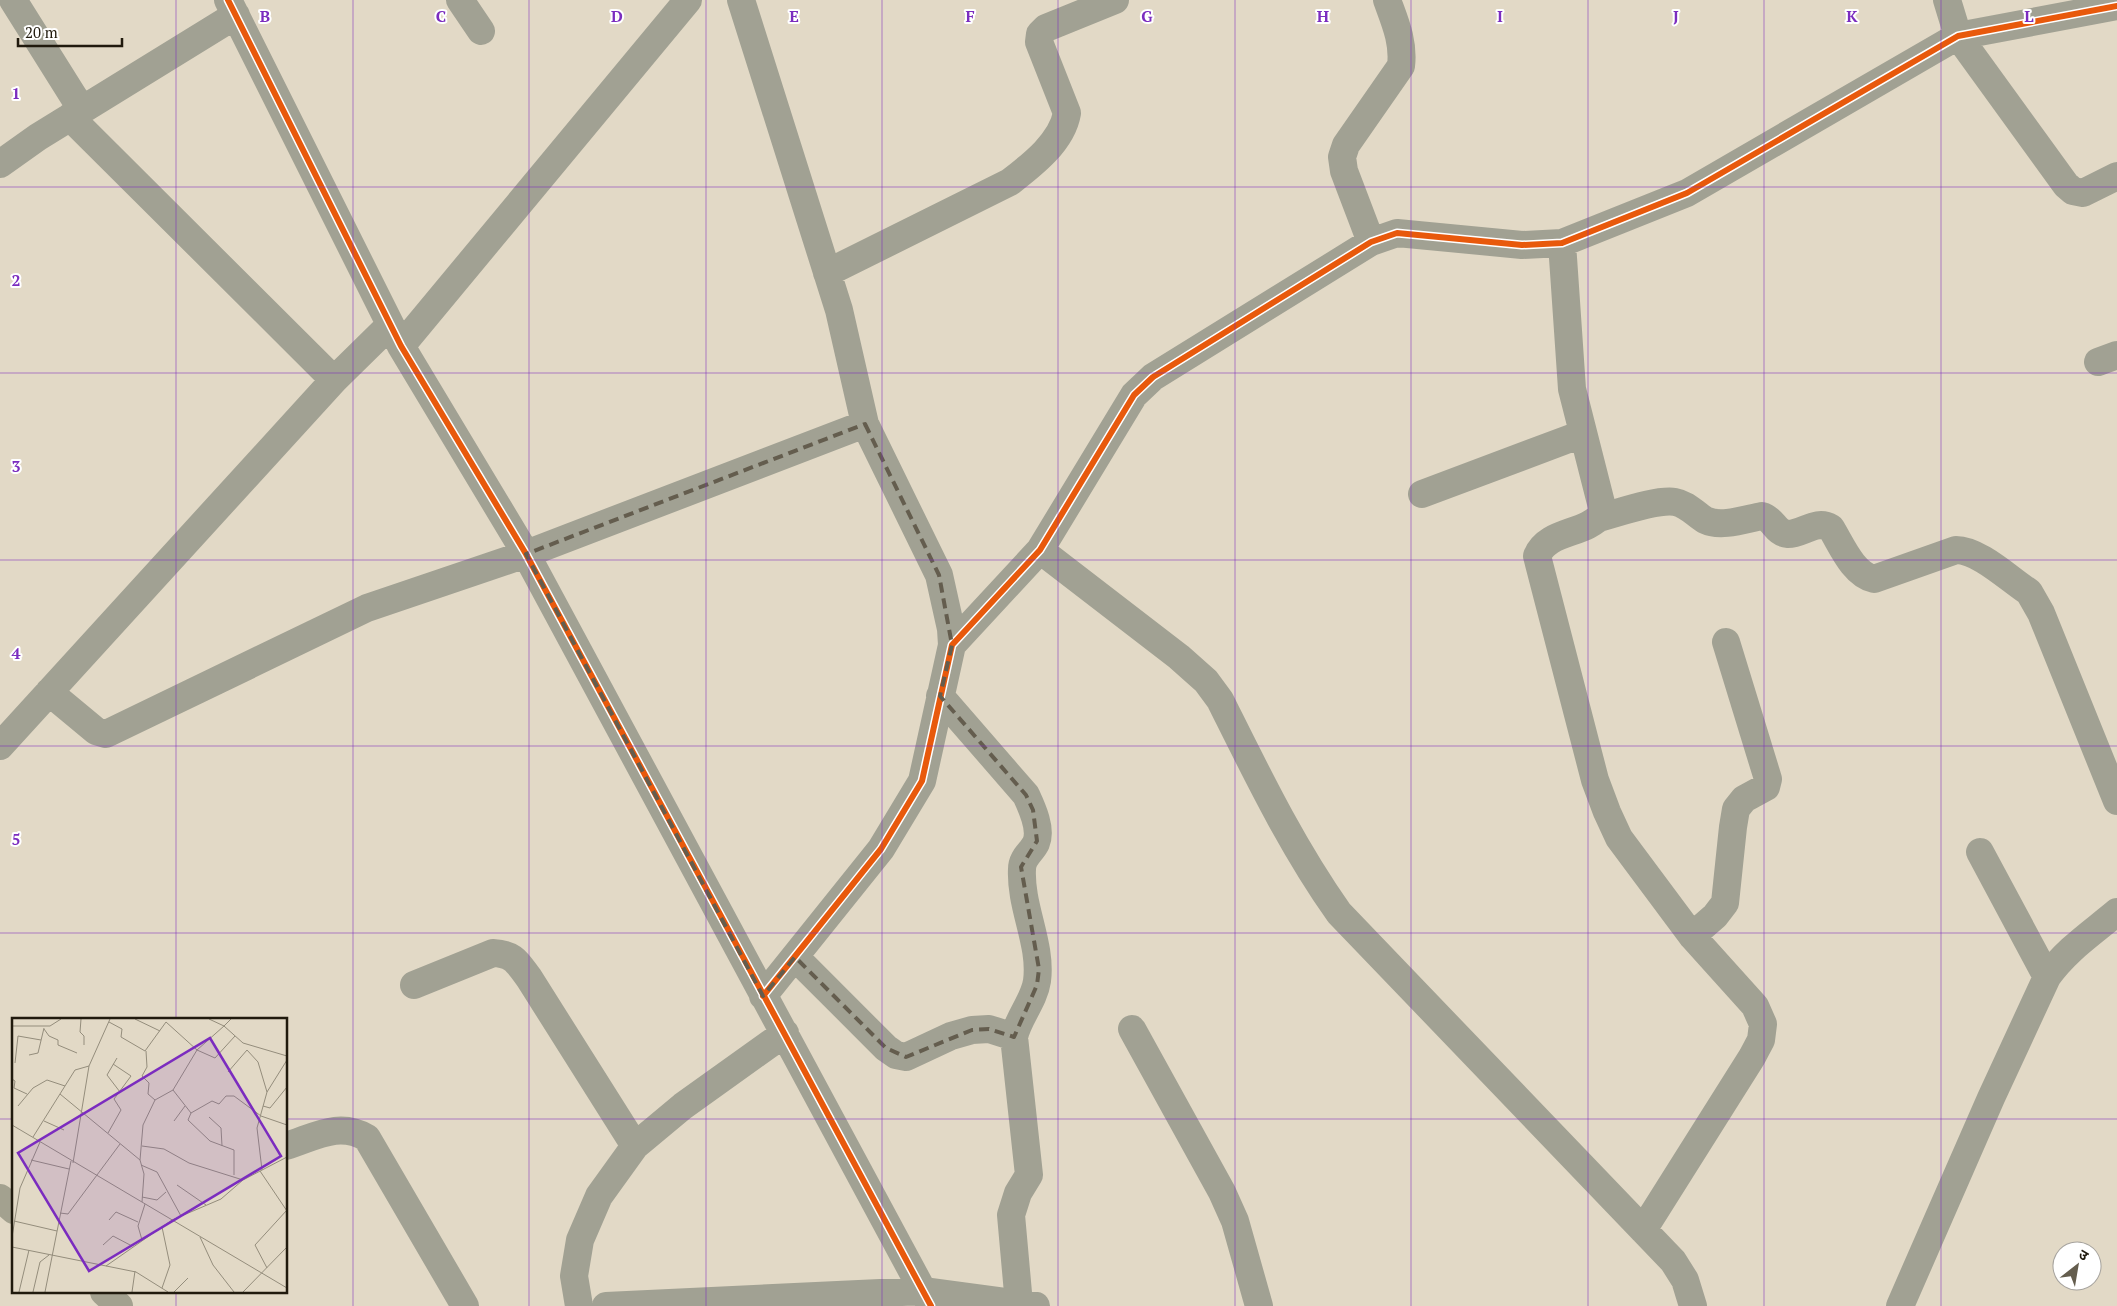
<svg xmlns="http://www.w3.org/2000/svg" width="2117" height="1306" font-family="'PT Serif','Noto Sans Devanagari',serif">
	<rect width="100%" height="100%" fill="#e2d9c6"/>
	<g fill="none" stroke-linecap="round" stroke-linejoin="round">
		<path stroke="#a1a193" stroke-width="28" d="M13 0 82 110
			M228 0 401 346 526 554 931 1306
			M460 0 481 31
			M741 0 839 310 865 424 939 575 951 629 952 645
			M1947 0 1958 36 2066 185 2073 191 2083 193 2117 176
			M70 117 334 380
			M0 164 38 137 236 15
			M1371 242 1344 171 1342 157 1346 145 1401 66C1404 42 1395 22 1387 0
			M1562 243 1572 389 1602 507V514C1586 535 1547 530 1537 556L1595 780 1607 812 1619 838 1692 936 1755 1006 1763 1024 1761 1040 1752 1057 1643 1230
			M827 273 1010 182C1032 165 1062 142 1067 113L1039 42 1040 34 1046 28 1115 0
			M401 346 688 0
			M2098 362 2117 355
			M1422 494 1582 434
			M1599 518C1618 513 1657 499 1675 502 1687 504 1695 514 1705 520 1721 528 1746 519 1762 516 1774 519 1775 533 1788 534 1803 534 1816 519 1831 528 1842 546 1853 574 1874 579L1956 550C1979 550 2009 579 2029 592L2041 613 2117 801
			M1040 550 1179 657 1206 681 1220 700C1257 774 1291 845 1339 913L1673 1261 1685 1280 1693 1306
			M49 692 96 731 106 734 367 608 526 554 865 424
			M940 696 1026 795C1032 808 1042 829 1036 843 1032 852 1022 857 1022 869 1020 907 1042 944 1037 981 1034 1001 1018 1018 1014 1037L1029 1175 1018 1193 1011 1215 1019 1304
			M0 746 334 380 390 325
			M1980 852 2047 977
			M1692 936 1715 916 1725 903 1733 827 1736 809 1744 799 1766 787 1768 779 1726 642
			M795 957 886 1048 896 1055 906 1057 951 1036 972 1030 989 1029 1014 1037
			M414 985 493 953C514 954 517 962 529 978L635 1146
			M763 996 881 849 922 781 952 645 1040 550 1134 395 1153 377 1371 242 1397 233 1522 245 1562 243 1687 193 1958 36 2117 6
			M1132 1029 1222 1192 1235 1221 1259 1306
			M286 1146C315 1137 339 1121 367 1138L465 1306
			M579 1306 574 1276 580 1240 599 1196 635 1146 683 1106 785 1033
			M606 1306 923 1291 1036 1306
			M1900 1306 1991 1098 2047 977C2066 950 2092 933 2117 912"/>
		<path stroke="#a3a18f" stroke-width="28" d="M0 1198 14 1210
			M104 1292 119 1306"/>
		<g stroke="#fff" stroke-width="9">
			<path id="cycleway" d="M228 0 401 346 526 554 931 1306
				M763 996 881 849 922 781 952 645 1040 550 1134 395 1153 377 1371 242 1397 233 1522 245 1562 243 1687 193 1958 36 2117 6"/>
		</g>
		<use href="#cycleway" stroke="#e8590c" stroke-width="6"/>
	</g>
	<path fill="none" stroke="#645d4e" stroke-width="4" stroke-dasharray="10 6" stroke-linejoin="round" d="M865 424 939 575 952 645 940 696 1026 795 1033 810 1037 841 1021 867 1039 969 1037 985 1014 1037 989 1029 972 1030 906 1057 886 1048 795 957 763 996 526 554Z"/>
	<path fill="none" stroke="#7b2cbf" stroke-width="1" stroke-opacity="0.55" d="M176 0V1020M353 0V1306M529 0V1306M706 0V1306M882 0V1306M1058 0V1306M1235 0V1306M1411 0V1306M1588 0V1306M1764 0V1306M1941 0V1306M0 187H2117M0 373H2117M0 560H2117M0 746H2117M0 933H2117M0 1119H14M286 1119H2117M176 1292V1306"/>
	<g transform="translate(12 1018)">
		<rect width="275" height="275" fill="#e2d9c6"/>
		<path fill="none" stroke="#948d7c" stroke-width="1" d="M69 1 68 14 72 18V27M123 1 148 13M197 1 212 8 219 1M97 4 110 11 109 19 133 33 154 4 185 32 203 40 223 18M0 8H38L49 1M32 11 37 18 46 22V27L65 35M134 33 135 49 130 58 137 65 136 76 143 82M17 37 26 35 32 10M105 40 95 57 108 74M3 45 6 18 29 22M216 54 235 32 246 44 255 74M0 61 3 63 2 70 15 76M161 72 179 95 176 102 198 123 222 132V157M48 76 128 142M6 88 21 70 35 62 53 68M251 88 258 90 275 69M179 95 200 83 207 86 214 78H222L249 98 275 107M197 99 209 110 210 128M32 103 52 112M162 103 173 88M0 107 275 270M96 115 109 92 102 81 119 58 101 46M21 119 63 52 77 48M130 128 152 131 177 145 231 162M19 142 57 151M61 145 77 48 98 1M129 147 145 154 169 198M250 152 245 110 255 74 275 42M248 153 275 193M165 167 194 187M130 179 145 182 154 174M130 184 132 156 128 142 131 107 143 82 161 72 185 32 212 8 231 25 275 38M48 195 56 196 108 126M97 202 104 194 126 204M2 203 45 213M150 209 158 247 150 270M0 219 8 170 28 124M188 219 201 247 222 274M130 222 126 208 133 186M91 227 101 218 120 228M0 229 124 254 156 274M94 248 160 202 209 181 231 162 275 139M255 250 243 227 275 192M7 274 17 232M21 274 28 244 37 237M33 274 59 143M120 274 123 253M162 274 176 260M231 274 275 229"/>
		<path fill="#7b2cbf" fill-opacity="0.15" stroke="#7b2cbf" stroke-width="2.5" d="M198 20 269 138 77 253 6 135Z"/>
		<rect width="275" height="275" fill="none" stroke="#201a0d" stroke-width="2.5"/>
	</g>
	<g font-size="16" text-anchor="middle" font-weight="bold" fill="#7b2cbf" stroke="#fff" stroke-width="4" stroke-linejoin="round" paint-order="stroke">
		<text x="265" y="22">B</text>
		<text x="441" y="22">C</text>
		<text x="617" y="22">D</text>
		<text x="794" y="22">E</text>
		<text x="970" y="22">F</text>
		<text x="1147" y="22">G</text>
		<text x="1323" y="22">H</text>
		<text x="1500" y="22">I</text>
		<text x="1676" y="22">J</text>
		<text x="1852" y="22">K</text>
		<text x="2029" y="22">L</text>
		<text x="16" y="99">1</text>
		<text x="16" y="286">2</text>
		<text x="16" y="472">3</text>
		<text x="16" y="659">4</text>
		<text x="16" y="845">5</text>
	</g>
	<g transform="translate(2077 1266) rotate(31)"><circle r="24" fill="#ffffff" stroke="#a6a39e"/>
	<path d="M0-4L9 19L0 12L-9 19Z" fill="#645d4e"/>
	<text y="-8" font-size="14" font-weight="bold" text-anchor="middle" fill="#201a0d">उ</text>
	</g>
	<path d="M18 38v8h104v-8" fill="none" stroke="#201a0d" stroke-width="2.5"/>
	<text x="25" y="38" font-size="15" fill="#201a0d" stroke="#ffffff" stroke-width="4" paint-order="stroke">20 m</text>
</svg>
